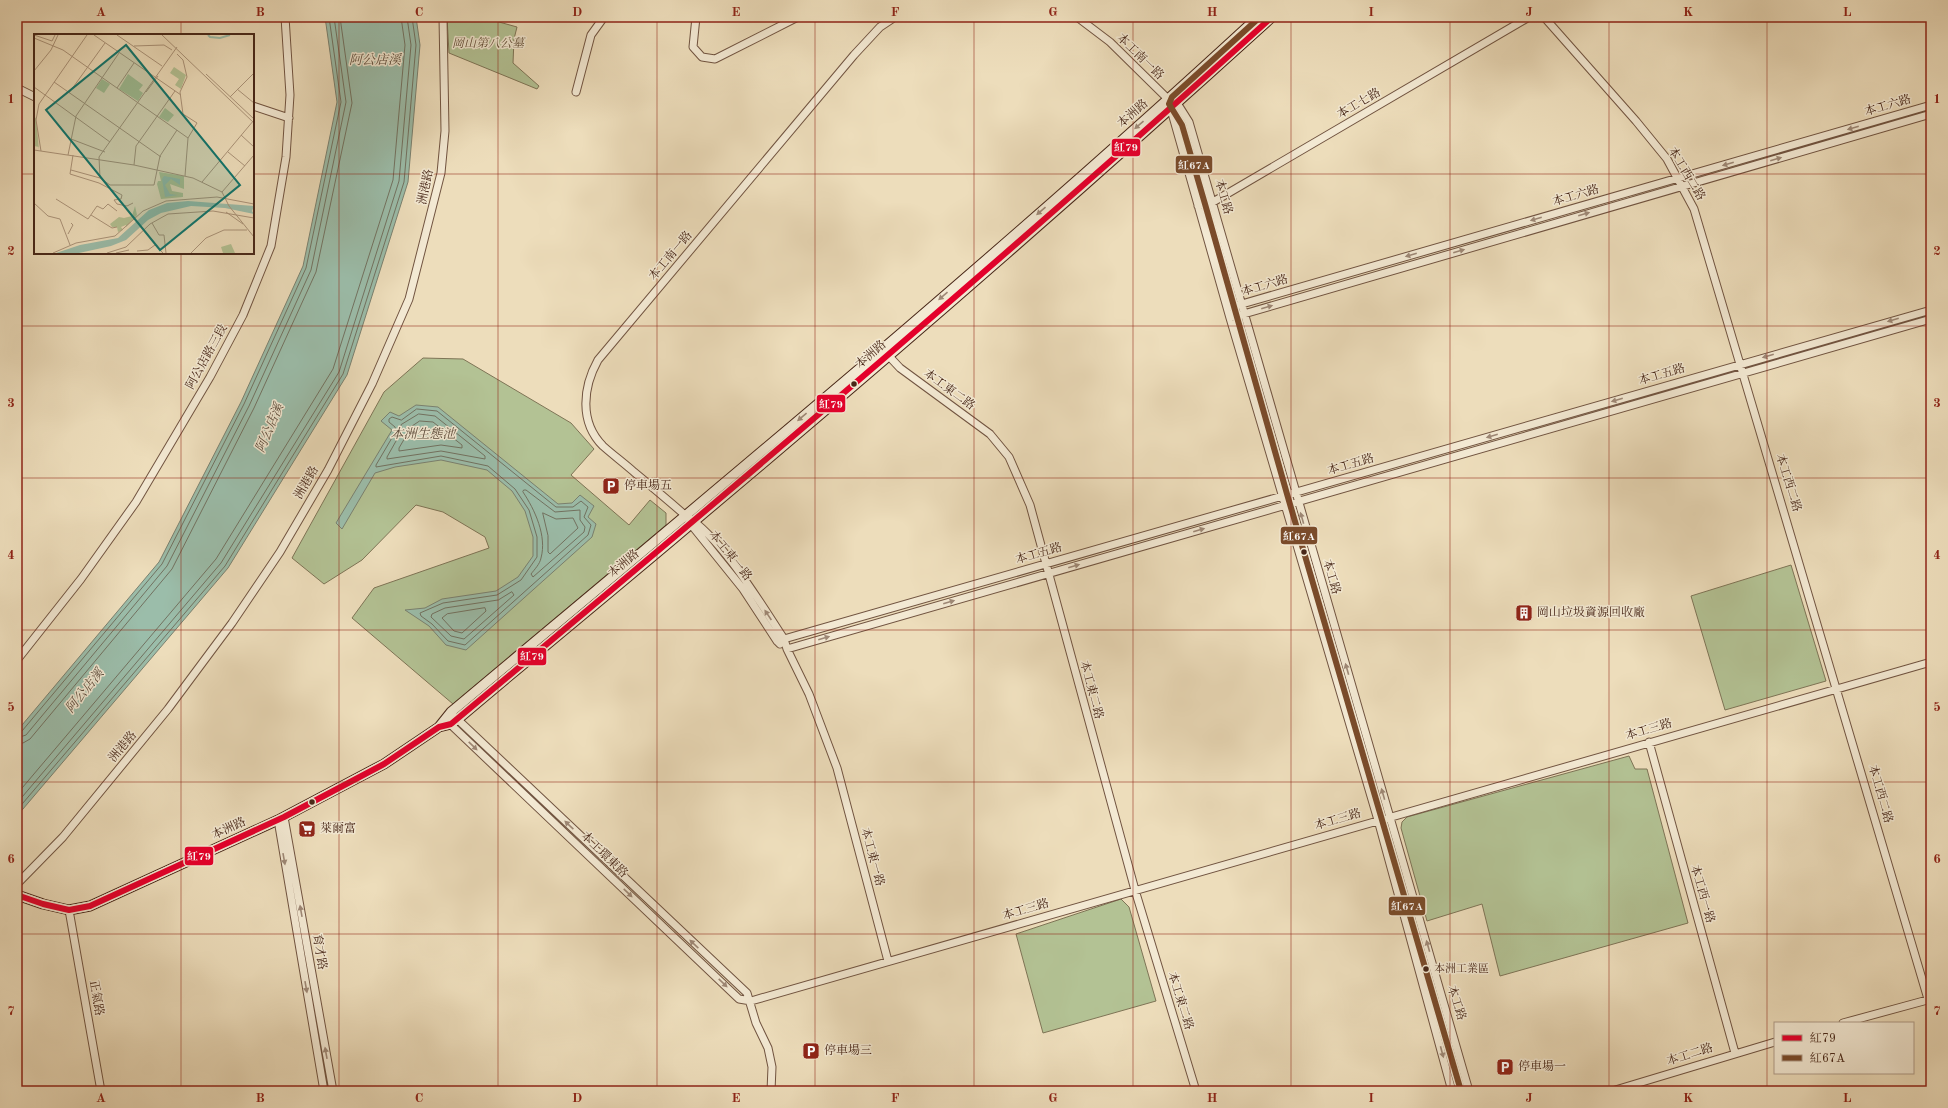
<svg xmlns="http://www.w3.org/2000/svg" width="1948" height="1108" font-family="'Old Standard TT','Noto Serif TC',serif">
	<rect width="100%" height="100%" fill="#edddbb"/>
	<filter id="stains"><feTurbulence type="fractalNoise" baseFrequency=".005" numOctaves="4"/><feColorMatrix values="0 0 0 0 .2 0 0 0 0 .09 0 0 0 0 .02 0 0 0 .5 -.17"/></filter>
	<radialGradient id="worn" r=".72"><stop offset=".6" stop-color="#630" stop-opacity="0"/><stop offset="1" stop-color="#630" stop-opacity=".3"/></radialGradient>
	<path fill="#b3c294" stroke="#7e7456" d="M447 17H481L517 27 514 39 513 63 539 86 537 89 449 53Z
		M423 358 463 359 571 423 594 449 571 475 629 525 650 500 666 513V525L453 704 352 618 374 588 489 548 485 537 443 512 416 505 362 560 324 584 292 558 384 392Z
		M1791 565 1826 681 1725 710 1691 596Z
		M1629 756 1635 769H1647L1688 923 1500 976 1482 904 1427 921 1401 828 1402 822 1407 817Z
		M1121 899 1129 907 1156 1001 1043 1033 1016 934Z"/>
	<path fill="#9bbdaa" stroke="#7a8170" d="M325 17H416L420 45 408 182 347 375 228 568 17 816V731L159 562 241 402 303 266 337 102Z
		M416 405 438 407 558 504 572 503 580 495 594 506 588 517 596 524 592 537 466 650 446 645 429 626 405 610 425 608 442 599 496 591 518 577 533 556V537L525 511 512 491 487 470 441 460 395 467 375 473 342 529 336 523 392 430 381 421 390 412 399 416Z"/>
	<g fill="none" stroke-linecap="round" stroke-linejoin="round">
		<path stroke="#727261" stroke-width="1" d="M417 409 437 411 556 507H573L581 501 588 507 584 517 591 525 588 535 465 645 448 641 432 624 421 616 420 613 443 603 497 595 521 580 537 557V537L529 510 515 489 488 466 441 456 376 467V465L396 431 395 427 389 422V419L392 417 401 420Z
			M419 414 435 416 485 456V459L441 451 387 459V457L400 434 401 425Z
			M420 421 433 422 462 445V448L441 445 399 451V448L406 436 408 429Z
			M524 490H526L555 512 580 510V520L585 527 584 532 533 577 531 574C534 570 540 564 541 558 547 536 535 510 523 492Z
			M543 513 556 519 573 518 578 528 550 554 548 552V536Z
			M512 592 514 595 464 639 451 636 431 617 432 614 445 608 498 600Z
			M485 608 486 611 462 633 454 631 442 618 447 614Z
			M17 733 22 731 162 564 244 404 306 268 341 102 329 17
			M17 738 26 735 167 566 249 406 311 270 346 102 334 17
			M17 744 23 743 30 739 172 569 254 408 316 272 352 103 340 17
			M17 794 216 559 333 369 393 180 405 45 401 17
			M17 803 221 563 339 372 399 181 411 45 407 17
			M17 810 225 566 343 374 404 182 416 45 412 17"/>
		<g stroke="#715441" stroke-width="9">
			<path id="minor" d="M696 17 693 47 702 57 715 59 798 17
				M1077 17 1110 42 1169 100 1177 103 1189 122 1469 1091
				M1544 17 1636 121 1667 159 1694 209 1928 999
				M17 88 35 97
				M576 92 591 35 604 17
				M253 106 289 118
				M1170 106 1230 318 1378 820 1452 1091
				M1198 206 1213 202 1529 17
				M1228 308 1931 105
				M1230 318 1931 114
				M885 352 900 368 990 434 1009 457 1030 505 1135 890 1196 1091
				M689 522 743 589 777 641 780 644
				M777 641 1931 310
				M787 649 1931 319
				M17 660 81 579 136 502 210 377 243 315 271 246 286 157 290 95 285 17
				M454 716 747 993 756 1023 768 1048 772 1067 771 1091
				M448 722 739 999 751 1001 1931 662
				M1649 742 1735 1053
				M284 817 333 1091
				M278 820 324 1091
				M17 884 63 837 168 709 232 623 280 552 328 470 372 384 409 299 441 173 445 131 443 17
				M69 910 101 1091
				M888 961 837 768 809 694 787 649 784 639C761 604 721 537 686 516 669 501 651 486 634 472 624 463 613 455 603 446 579 422 583 387 598 360L854 55 880 27 895 17
				M1843 1023 1931 999
				M1612 1091 1775 1042"/>
		</g>
		<g stroke="#482718" stroke-width="11">
			<path id="secondary" d="M439 727 451 724 458 719C537 652 618 586 698 518 892 355 1084 188 1272 17
				M17 895 43 904 69 910 90 906 278 820 384 764 439 727 451 712C723 484 997 258 1258 17"/>
		</g>
		<use href="#minor" stroke="#f3e9d3" stroke-width="7"/>
		<use href="#secondary" stroke="#f3e9d3" stroke-width="9"/>
		<g stroke="#f3e9d3" stroke-width="9">
			<path id="bus-1" d="M17 895 43 904 69 910 90 906 284 817 384 764 439 727 451 724C729 493 1004 259 1272 17"/>
		</g>
		<g stroke="#f3e9d3" stroke-width="9">
			<path id="bus-2" d="M1260 17 1172 97 1169 104 1182 125 1205 204 1287 494 1461 1091"/>
		</g>
		<use href="#bus-1" stroke="#e4002b" stroke-width="6"/>
		<use href="#bus-2" stroke="#7a4b2a" stroke-width="6"/>
	</g>
	<defs><path id="oneway-solid" d="M-6-.8H1V-3.2L6.5 0L1 3.2V.8H-6Z"/></defs>
	<g fill="#9e8876">
		<use href="#oneway-solid" transform="translate(1139 125) rotate(139)"/>
		<use href="#oneway-solid" transform="translate(1853 128) rotate(164)"/>
		<use href="#oneway-solid" transform="translate(1776 159) rotate(-16)"/>
		<use href="#oneway-solid" transform="translate(1728 164) rotate(164)"/>
		<use href="#oneway-solid" transform="translate(1041 211) rotate(139)"/>
		<use href="#oneway-solid" transform="translate(1584 214) rotate(-16)"/>
		<use href="#oneway-solid" transform="translate(1536 219) rotate(164)"/>
		<use href="#oneway-solid" transform="translate(1459 251) rotate(-16)"/>
		<use href="#oneway-solid" transform="translate(1411 255) rotate(164)"/>
		<use href="#oneway-solid" transform="translate(943 296) rotate(139)"/>
		<use href="#oneway-solid" transform="translate(1267 307) rotate(-16)"/>
		<use href="#oneway-solid" transform="translate(1893 320) rotate(164)"/>
		<use href="#oneway-solid" transform="translate(1768 356) rotate(164)"/>
		<use href="#oneway-solid" transform="translate(1617 400) rotate(164)"/>
		<use href="#oneway-solid" transform="translate(802 417) rotate(140)"/>
		<use href="#oneway-solid" transform="translate(1492 436) rotate(164)"/>
		<use href="#oneway-solid" transform="translate(1302 518) rotate(-106)"/>
		<use href="#oneway-solid" transform="translate(1199 530) rotate(-16)"/>
		<use href="#oneway-solid" transform="translate(1074 566) rotate(-16)"/>
		<use href="#oneway-solid" transform="translate(949 602) rotate(-16)"/>
		<use href="#oneway-solid" transform="translate(768 615) rotate(-124)"/>
		<use href="#oneway-solid" transform="translate(824 638) rotate(-16)"/>
		<use href="#oneway-solid" transform="translate(1347 669) rotate(-106)"/>
		<use href="#oneway-solid" transform="translate(473 746) rotate(44)"/>
		<use href="#oneway-solid" transform="translate(1383 794) rotate(-106)"/>
		<use href="#oneway-solid" transform="translate(569 825) rotate(-137)"/>
		<use href="#oneway-solid" transform="translate(284 859) rotate(80)"/>
		<use href="#oneway-solid" transform="translate(628 893) rotate(44)"/>
		<use href="#oneway-solid" transform="translate(301 911) rotate(-100)"/>
		<use href="#oneway-solid" transform="translate(694 944) rotate(-137)"/>
		<use href="#oneway-solid" transform="translate(1428 946) rotate(-106)"/>
		<use href="#oneway-solid" transform="translate(723 983) rotate(44)"/>
		<use href="#oneway-solid" transform="translate(306 987) rotate(80)"/>
		<use href="#oneway-solid" transform="translate(1442 1052) rotate(75)"/>
		<use href="#oneway-solid" transform="translate(326 1053) rotate(-100)"/>
	</g>
	<path fill="none" stroke="#8f2418" stroke-width="1" stroke-opacity="0.55" d="M181 17V35M339 17V1091M498 17V1091M657 17V1091M815 17V1091M974 17V1091M1133 17V1091M1291 17V1091M1450 17V1091M1609 17V1091M1767 17V1091M17 174H35M253 174H1931M181 253V1091M17 326H1931M17 478H1931M17 630H1931M17 782H1931M17 934H1931"/>
	<defs>
		<g id="parking-square" transform="scale(0.9)"><rect x="-9" y="-9" width="18" height="18" rx="4" fill="#8f2418" stroke="#f3e9d3"/><path d="M-3.5-5.5H1a3.5 3.5 0 0 1 0 7H-1V5.5H-3.5ZM-1-3.4V-.6H.8a1.4 1.4 0 0 0 0-2.8Z" fill="#fff"/></g>
		<g id="building-square" transform="scale(0.9)"><rect x="-9" y="-9" width="18" height="18" rx="4" fill="#8f2418" stroke="#f3e9d3"/><path d="M-4-6H4V6H1V3H-1V6H-4ZM-2.5-4.3h1.7v1.8h-1.7ZM.8-4.3h1.7v1.8H.8ZM-2.5-1h1.7V.8h-1.7ZM.8-1h1.7V.8H.8Z" fill="#fff"/></g>
		<g id="supermarket-square" transform="scale(0.9)"><rect x="-9" y="-9" width="18" height="18" rx="4" fill="#8f2418" stroke="#f3e9d3"/><path d="M-6-5.5h2.5l.6 2H6L4.5 2H-2.5L-4.4-4H-6ZM-1.5 3.2a1.3 1.3 0 1 0 .1 0ZM3 3.2a1.3 1.3 0 1 0 .1 0Z" fill="#fff"/></g>
	</defs>
	<g fill-rule="evenodd">
		<use href="#parking-square" x="611" y="486"/>
		<use href="#building-square" x="1524" y="613"/>
		<use href="#supermarket-square" x="307" y="829"/>
		<use href="#parking-square" x="811" y="1051"/>
		<use href="#parking-square" x="1505" y="1067"/>
	</g>
	<g fill="#482718" stroke="#f3e9d3" stroke-width="1.5">
		<circle cx="854" cy="384" r="3.5"/>
		<circle cx="1304" cy="552" r="3.5"/>
		<circle cx="312" cy="802" r="3.5"/>
		<circle cx="1426" cy="969" r="3.5"/>
	</g>
	<g text-anchor="middle" dominant-baseline="central" stroke-width="3" stroke-linejoin="round" paint-order="stroke">
		<g font-size="11" fill="#482718" stroke="#f3e9d3" text-anchor="start">
			<text x="1434" y="969">本洲工業區</text>
		</g>
		<g font-size="12" font-style="italic" fill="#634e37" stroke="#f3e9d3">
			<text x="488" y="44">岡山第八公墓</text>
		</g>
		<g font-size="12" fill="#482718" stroke="#f3e9d3">
			<text transform="translate(1140 57) rotate(44)">本工南一路</text>
			<text transform="translate(1359 104) rotate(-30)">本工七路</text>
			<text transform="translate(1888 106) rotate(-16)">本工六路</text>
			<text transform="translate(1133 114) rotate(-41)">本洲路</text>
			<text transform="translate(1686 174) rotate(59)">本工西二路</text>
			<text transform="translate(426 187) rotate(-78)">洲港路</text>
			<text transform="translate(1576 196) rotate(-16)">本工六路</text>
			<text transform="translate(1223 197) rotate(74)">本工路</text>
			<text transform="translate(671 256) rotate(-50)">本工南一路</text>
			<text transform="translate(1265 286) rotate(-16)">本工六路</text>
			<text transform="translate(871 355) rotate(-41)">本洲路</text>
			<text transform="translate(207 357) rotate(-61)">阿公店路三段</text>
			<text transform="translate(1662 375) rotate(-16)">本工五路</text>
			<text transform="translate(949 390) rotate(36)">本工東二路</text>
			<text transform="translate(1351 465) rotate(-16)">本工五路</text>
			<text transform="translate(307 483) rotate(-60)">洲港路</text>
			<text transform="translate(1788 483) rotate(73)">本工西二路</text>
			<text transform="translate(1039 554) rotate(-16)">本工五路</text>
			<text transform="translate(730 556) rotate(51)">本工東一路</text>
			<text transform="translate(624 564) rotate(-40)">本洲路</text>
			<text transform="translate(1331 577) rotate(74)">本工路</text>
			<text transform="translate(1091 690) rotate(75)">本工東二路</text>
			<text transform="translate(1649 730) rotate(-16)">本工三路</text>
			<text transform="translate(123 747) rotate(-50)">洲港路</text>
			<text transform="translate(1880 794) rotate(74)">本工西二路</text>
			<text transform="translate(1338 820) rotate(-16)">本工三路</text>
			<text transform="translate(229 829) rotate(-25)">本洲路</text>
			<text transform="translate(604 855) rotate(44)">本工環東路</text>
			<text transform="translate(872 857) rotate(75)">本工東一路</text>
			<text transform="translate(1702 894) rotate(74)">本工西一路</text>
			<text transform="translate(1026 910) rotate(-16)">本工三路</text>
			<text transform="translate(319 952) rotate(80)">育才路</text>
			<text transform="translate(96 998) rotate(80)">正氣路</text>
			<text transform="translate(1180 1001) rotate(73)">本工東二路</text>
			<text transform="translate(1456 1003) rotate(73)">本工路</text>
			<text transform="translate(1690 1055) rotate(-17)">本工二路</text>
		</g>
		<g font-size="12" fill="#482718" stroke="#f3e9d3" text-anchor="start">
			<text x="624" y="486">停車場五</text>
			<text x="1537" y="613">岡山垃圾資源回收廠</text>
			<text x="320" y="829">萊爾富</text>
			<text x="824" y="1051">停車場三</text>
			<text x="1518" y="1067">停車場一</text>
		</g>
		<g font-size="13" font-style="italic" fill="#5d4c3c" stroke="#f3e9d3">
			<text x="375" y="60">阿公店溪</text>
			<text transform="translate(270 428) rotate(-67)">阿公店溪</text>
			<text x="423" y="434">本洲生態池</text>
			<text transform="translate(85 691) rotate(-51)">阿公店溪</text>
		</g>
	</g>
	<g transform="translate(34 34)">
		<rect width="220" height="220" fill="#edddbb"/>
		<path d="M140 33 152 41 147 55 141 51 145 45 136 39ZM94 40 109 51 105 56 109 59 104 67 85 55ZM68 45 76 50 70 59 62 54ZM131 74 140 81 134 88 125 83ZM0 83 2 84 5 116V113L0 112ZM125 138 150 142V155L136 150 138 157 149 159V163L127 165 123 150 124 147H127ZM101 172 103 181 92 193V191L87 193 89 196 84 198 83 193H78L76 190 85 183 90 184 98 182ZM197 210 201 219H189L187 213Z" fill="#b3c294"/>
		<path d="M130 142 146 145V151L137 145 131 151 136 160 144 161 131 163 128 145ZM154 167 220 172 218 177 220 180 191 174 157 172 127 179 114 186 92 206 77 212 45 219H22L46 211 84 204 115 176 133 169Z" fill="#9bbdaa"/>
		<path fill="none" stroke="#9bbdaa" stroke-width="2" d="M174 1 176 3 186 4 196 1"/>
		<path fill="none" stroke="#ab947a" stroke-width="1" d="M0 1 18 7 21 1M60 1 147 61M83 1 128 32M128 1 220 89M0 4 29 16 154 104M100 12 130 11 138 16M143 13 65 123 66 144 76 151H120L126 122 143 96M143 20 149 26 153 43 146 58 149 80 163 89 154 104 151 142M0 37 17 16 24 1M172 40 220 85M20 48 127 123M0 53 76 108M83 54 100 29M203 55 220 69M112 58 124 42M35 59 71 9M196 63 220 39M207 101 220 113M37 105 71 118M0 116 100 131 159 144 188 158 195 172 220 203M7 117 2 86 5 70 53 1M194 118 211 132M34 121 42 82 85 19M39 121 36 140 65 149 88 161 87 165 80 166 83 170 93 172 99 169M100 131 102 112 141 57M37 136 66 144M168 148 220 86M188 158 220 121M22 165 54 185 63 172 69 175 74 170 83 177M0 169 14 182 26 185 36 211M192 178 209 190M57 181 78 194 83 193M118 189 125 201H130L132 219M34 200 39 191 37 189M103 217 114 216 121 211 129 219M19 219 42 209 81 202 109 177 132 167 183 163 220 170M73 219 92 213 116 190 134 180 179 177 220 184M82 219 95 216M157 219 172 204 190 196H213"/>
		<path fill="#0f766e" fill-opacity="0.15" stroke="#0f766e" stroke-width="2" d="M92 11 206 151 126 216 12 76Z"/>
		<rect width="220" height="220" fill="none" stroke="#482718" stroke-width="2"/>
	</g>
	<g stroke="#f3e9d3" stroke-width="1.5">
		<rect x="1111" y="138" width="30" height="19" rx="4" fill="#e4002b"/>
		<rect x="1175" y="155" width="38" height="19" rx="4" fill="#7a4b2a"/>
		<rect x="816" y="394" width="30" height="19" rx="4" fill="#e4002b"/>
		<rect x="1280" y="526" width="38" height="19" rx="4" fill="#7a4b2a"/>
		<rect x="517" y="647" width="30" height="19" rx="4" fill="#e4002b"/>
		<rect x="184" y="846" width="30" height="20" rx="4" fill="#e4002b"/>
		<rect x="1388" y="896" width="38" height="20" rx="4" fill="#7a4b2a"/>
	</g>
	<g font-size="11" text-anchor="middle" font-weight="bold" fill="#fff">
		<text x="1126" y="151">紅79</text>
		<text x="1194" y="169">紅67A</text>
		<text x="831" y="408">紅79</text>
		<text x="1299" y="540">紅67A</text>
		<text x="532" y="660">紅79</text>
		<text x="199" y="860">紅79</text>
		<text x="1407" y="910">紅67A</text>
	</g>
	<rect width="1948" height="1108" fill="none" stroke="#edddbb" stroke-width="44"/>
	<rect x="1774" y="1022" width="140" height="52" fill="#f3e9d3" stroke="#af9b88"/>
	<rect x="1782" y="1035" width="20" height="6" fill="#e4002b" stroke="#af9b88"/>
	<text x="1810" y="1042" font-size="12" fill="#482718">紅79</text>
	<rect x="1782" y="1055" width="20" height="6" fill="#7a4b2a" stroke="#af9b88"/>
	<text x="1810" y="1062" font-size="12" fill="#482718">紅67A</text>
	<rect x="22" y="22" width="1904" height="1064" fill="none" stroke="#8f2418" stroke-width="1.5"/>
	<g font-size="13" text-anchor="middle" font-weight="bold" fill="#8f2418">
		<text x="101" y="16">A</text>
		<text x="260" y="16">B</text>
		<text x="419" y="16">C</text>
		<text x="577" y="16">D</text>
		<text x="736" y="16">E</text>
		<text x="895" y="16">F</text>
		<text x="1053" y="16">G</text>
		<text x="1212" y="16">H</text>
		<text x="1371" y="16">I</text>
		<text x="1529" y="16">J</text>
		<text x="1688" y="16">K</text>
		<text x="1847" y="16">L</text>
		<text x="11" y="103">1</text>
		<text x="1937" y="103">1</text>
		<text x="11" y="255">2</text>
		<text x="1937" y="255">2</text>
		<text x="11" y="407">3</text>
		<text x="1937" y="407">3</text>
		<text x="11" y="559">4</text>
		<text x="1937" y="559">4</text>
		<text x="11" y="711">5</text>
		<text x="1937" y="711">5</text>
		<text x="11" y="863">6</text>
		<text x="1937" y="863">6</text>
		<text x="11" y="1015">7</text>
		<text x="1937" y="1015">7</text>
		<text x="101" y="1102">A</text>
		<text x="260" y="1102">B</text>
		<text x="419" y="1102">C</text>
		<text x="577" y="1102">D</text>
		<text x="736" y="1102">E</text>
		<text x="895" y="1102">F</text>
		<text x="1053" y="1102">G</text>
		<text x="1212" y="1102">H</text>
		<text x="1371" y="1102">I</text>
		<text x="1529" y="1102">J</text>
		<text x="1688" y="1102">K</text>
		<text x="1847" y="1102">L</text>
	</g>
	<rect width="100%" height="100%" filter="url(#stains)"/>
	<rect width="100%" height="100%" fill="url(#worn)"/>
</svg>
